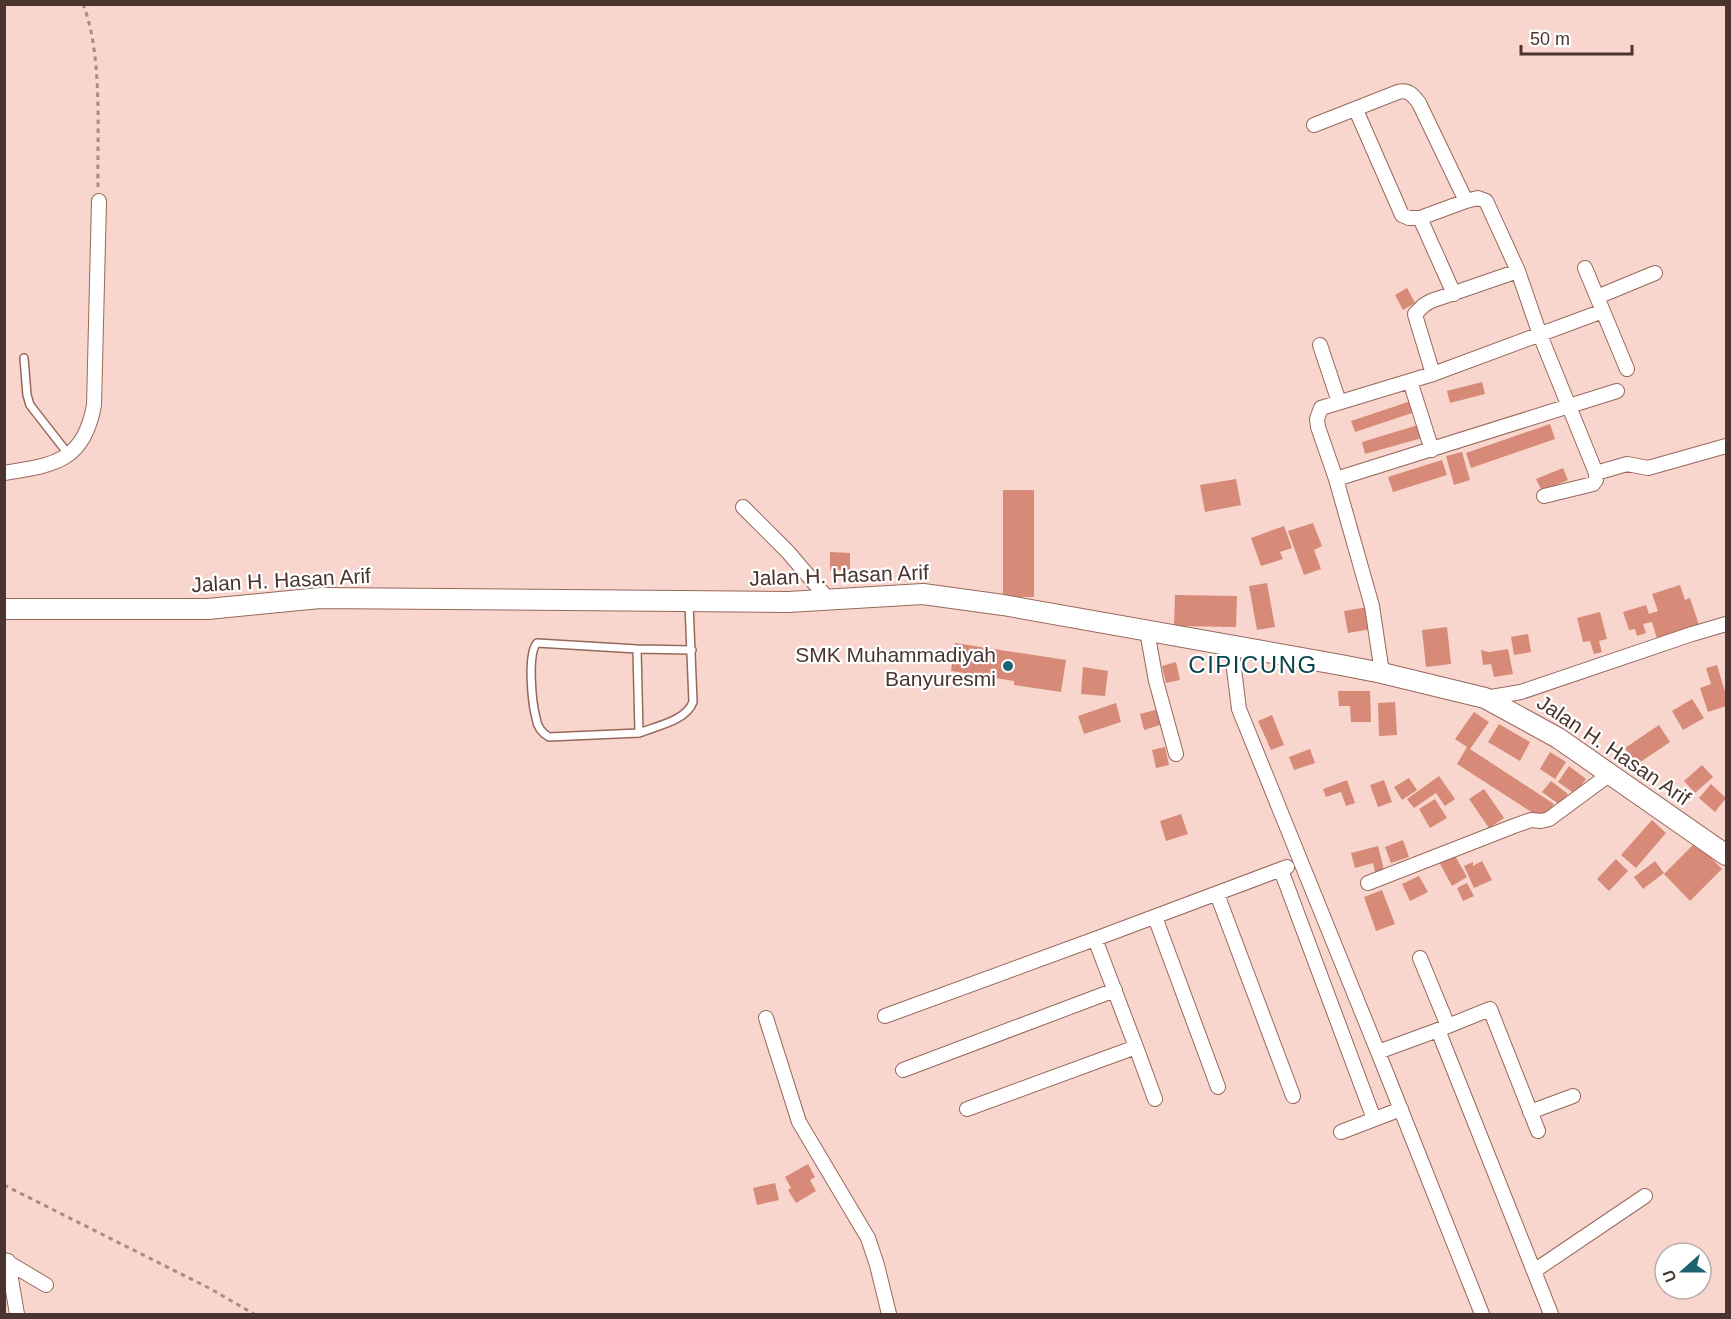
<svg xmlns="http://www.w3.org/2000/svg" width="1731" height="1319" font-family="Helvetica,sans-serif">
	<rect width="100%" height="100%" fill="#f8d6cd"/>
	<path fill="#d68a77" d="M1407 288 1415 303 1403 310 1395 295Z
		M1482 382 1485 394 1450 403 1447 391Z
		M1411 401 1415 412 1355 432 1351 421Z
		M1550 424 1555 439 1471 468 1466 453Z
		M1418 425 1422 438 1365 454 1362 442Z
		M1462 452 1470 480 1454 485 1446 456Z
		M1442 460 1447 475 1393 492 1388 477Z
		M1563 468 1568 480 1542 491 1536 479Z
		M1236 479 1241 505 1205 512 1200 485Z
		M1003 490H1034V597H1003Z
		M1313 523 1322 546 1314 550 1321 569 1304 575 1288 531Z
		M1284 526 1292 548 1280 552 1283 559 1261 566 1251 538Z
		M830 552 850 553V570H830Z
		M1267 583 1275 627 1257 630 1249 586Z
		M1680 585 1685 600 1690 598 1699 625 1657 639 1652 622 1643 624 1646 633 1637 636 1635 629 1629 630 1623 612 1646 605 1649 614 1658 611 1652 594Z
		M1175 595 1237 596 1236 627 1174 626Z
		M1368 607 1371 629 1348 633 1344 611Z
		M1600 612 1607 639 1599 641 1602 652 1594 654 1590 641 1583 642 1577 618Z
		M1447 627 1451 664 1426 667 1422 630Z
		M1528 634 1531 652 1514 655 1511 637Z
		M955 643 1066 660 1061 692 1014 685V681L951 671Z
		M1508 649 1513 674 1494 677 1491 664 1483 665 1481 650 1489 652Z
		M1176 662 1180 680 1166 683 1162 666Z
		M1717 665 1726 695V706L1708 712 1700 688 1711 684 1706 668Z
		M1083 667 1108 671 1105 696 1081 694Z
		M1338 691H1370L1371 722H1351L1350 706H1339Z
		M1692 699 1704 718 1683 730 1672 711Z
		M1395 702 1397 735 1379 736 1378 703Z
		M1116 703 1121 722 1084 734 1078 716Z
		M1159 709 1163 724 1144 730 1140 714Z
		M1474 712 1489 722 1470 749 1554 804 1544 820 1457 764 1467 747 1455 739Z
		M1272 715 1284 745 1271 750 1258 721Z
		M1499 724 1530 742 1520 761 1488 742Z
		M1659 725 1670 742 1636 765 1625 748Z
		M1165 747 1169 765 1156 768 1152 750Z
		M1310 749 1315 763 1294 770 1289 757Z
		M1550 752 1566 762 1555 779 1540 769Z
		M1702 765 1713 777 1695 793 1684 781Z
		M1569 766 1586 779 1575 794 1558 782Z
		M1439 776 1455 799 1445 806 1436 793 1414 808 1407 799Z
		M1409 778 1417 790 1402 800 1394 787Z
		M1347 780 1355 803 1346 806 1341 792 1326 797 1323 789Z
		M1384 780 1392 802 1378 807 1370 785Z
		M1551 781 1568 794 1560 805 1542 792Z
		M1711 784 1726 798 1715 812 1699 798Z
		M1484 789 1504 818 1489 828 1469 799Z
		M1435 799 1447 818 1430 828 1419 809Z
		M1181 814 1188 834 1166 841 1160 821Z
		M1652 820 1666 833 1636 868 1621 855Z
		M1403 840 1409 857 1391 863 1385 847Z
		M1696 842 1722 869 1690 901 1664 874Z
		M1378 846 1384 870 1375 872 1373 863 1355 868 1351 853Z
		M1454 854 1467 877 1452 886 1439 862Z
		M1616 859 1628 871 1609 891 1597 879Z
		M1482 861 1492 880 1474 888 1464 866 1473 862V866Z
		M1655 861 1664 873 1643 889 1634 877Z
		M1419 876 1428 892 1410 901 1402 884Z
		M1467 883 1474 896 1463 901 1457 888Z
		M1382 890 1395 924 1376 931 1364 897Z
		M808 1164 815 1177 810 1180 816 1191 796 1203 788 1190 791 1188 785 1177Z
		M775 1183 779 1200 757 1205 753 1188Z"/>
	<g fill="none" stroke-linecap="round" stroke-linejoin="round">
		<g stroke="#98675b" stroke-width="10">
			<path id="service" d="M24 358 27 395 30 405 69 455
				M637 649 639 733 549 737C542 733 537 726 536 718 532 703 527 654 537 643L637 649 692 650
				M639 733C656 726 686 721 693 702L689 604"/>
		</g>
		<g stroke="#98675b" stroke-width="16">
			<path id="minor" d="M1356 110 1402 215 1409 218H1420L1454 294
				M1314 125 1398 92C1408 89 1413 95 1419 103L1466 201 1478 198 1486 201 1518 271 1540 335 1596 473V480L1593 484 1544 496
				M1420 218 1466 201
				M1585 268 1627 369
				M1597 297 1655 273
				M1320 345 1339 402
				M1433 374 1416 318 1415 314 1424 305 1431 301 1518 271
				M1410 381 1432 450
				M4 473C54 465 84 462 94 405L99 201
				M1596 473 1627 464 1648 468 1726 446
				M1336 479 1617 391
				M743 507 788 552 828 599
				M1147 631 1156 681 1176 754
				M1231 645 1239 709 1378 1052 1438 1030 1551 1314
				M1382 673 1372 606 1336 479 1318 427 1317 419 1321 408 1433 374 1603 311
				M1485 698 1521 692 1692 634 1726 624
				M1281 870 1374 1119
				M1368 883 1514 826 1531 820 1541 821 1549 819 1610 774
				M1217 894 1293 1096
				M1155 917 1218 1087
				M1095 939 1287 867
				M1420 958 1448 1026
				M885 1016 1095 939 1136 1047 967 1109
				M766 1018 799 1122 868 1238 877 1265 889 1314
				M1438 1030 1490 1009 1538 1131
				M1136 1047 1155 1099
				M1378 1052 1482 1314
				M903 1070 1115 990
				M1530 1112 1573 1096
				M1341 1132 1401 1109
				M4 1260 46 1285
				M8 1261 17 1314
				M1534 1271 1645 1196"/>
		</g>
		<g stroke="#98675b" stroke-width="22">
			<path id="secondary" d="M4 609H208L320 598 788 602 923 594 1003 605 1341 665 1382 673 1485 698 1558 738 1726 855"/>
		</g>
		<path stroke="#a78b84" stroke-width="3" stroke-dasharray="4.5 4.5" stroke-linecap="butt" d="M83 4C103 55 97 132 98 187
			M4 1185 211 1289 254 1314"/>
		<use href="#service" stroke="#fff" stroke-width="7"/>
		<use href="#minor" stroke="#fff" stroke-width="14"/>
		<use href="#secondary" stroke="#fff" stroke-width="20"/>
	</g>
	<circle fill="#1b6372" stroke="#fff" stroke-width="2" cx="1008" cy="666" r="6"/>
	<g text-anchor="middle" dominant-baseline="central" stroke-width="4.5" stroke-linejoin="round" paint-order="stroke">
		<g font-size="21" fill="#4a342f" stroke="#fff">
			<text transform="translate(839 575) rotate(-2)">Jalan H. Hasan Arif</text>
			<text transform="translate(281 580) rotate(-3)">Jalan H. Hasan Arif</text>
			<text transform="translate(1614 750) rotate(34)">Jalan H. Hasan Arif</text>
		</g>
		<g font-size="21" fill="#4a342f" stroke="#fff" text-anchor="end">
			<text x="996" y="654">SMK Muhammadiyah<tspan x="996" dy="24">Banyuresmi</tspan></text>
		</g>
		<g font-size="24" letter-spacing="1.5" fill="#06444f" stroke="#fff">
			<text x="1253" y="664">CIPICUNG</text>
		</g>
	</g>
	<rect width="1731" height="1319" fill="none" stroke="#4a342f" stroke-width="12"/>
	<g transform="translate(1683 1271) rotate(249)"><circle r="28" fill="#ffffff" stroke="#b7aeac" stroke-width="1.5"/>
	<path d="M0-4.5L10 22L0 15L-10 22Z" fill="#1b6372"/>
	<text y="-9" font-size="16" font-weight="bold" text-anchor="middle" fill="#4a342f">U</text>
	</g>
	<path d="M1521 45v9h111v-9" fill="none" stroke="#4a342f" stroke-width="3"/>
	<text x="1530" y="45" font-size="18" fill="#4a342f" stroke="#ffffff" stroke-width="4.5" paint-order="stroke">50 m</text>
</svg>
